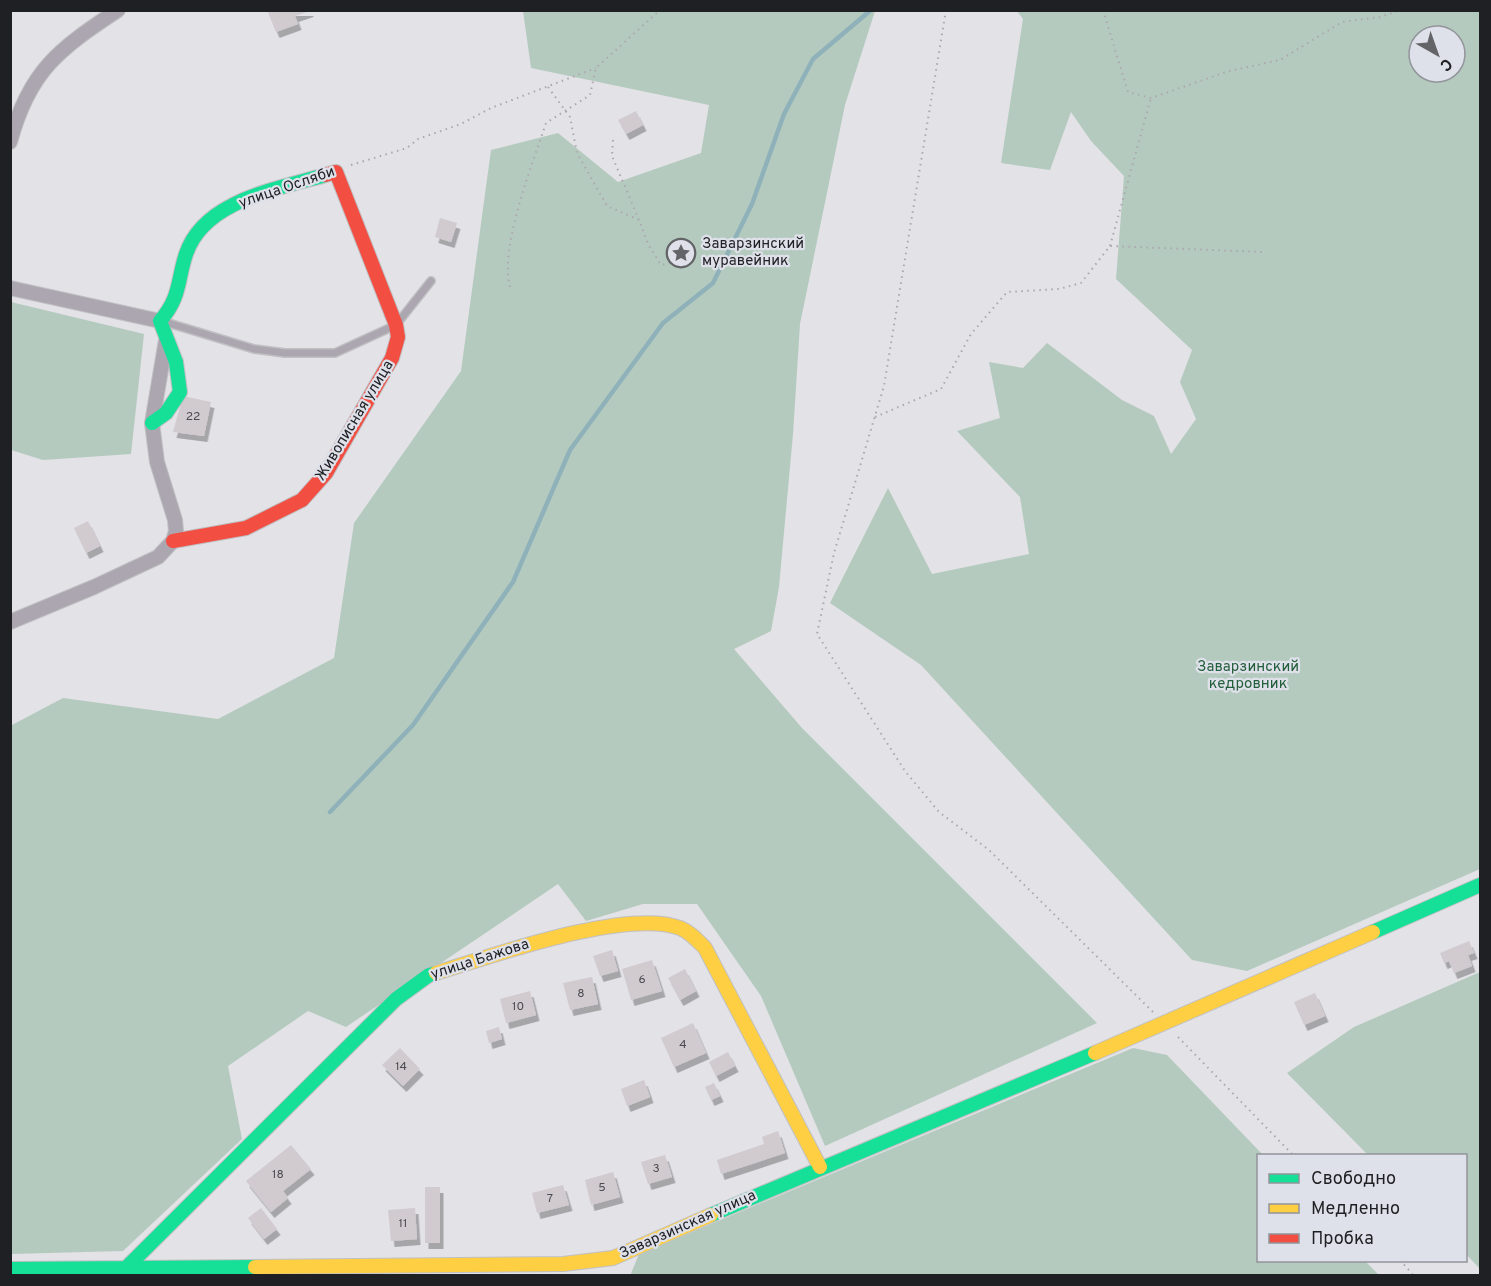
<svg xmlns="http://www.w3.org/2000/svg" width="1491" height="1286" font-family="Overpass,sans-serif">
	<defs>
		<filter id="shadow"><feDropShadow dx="3.5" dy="6" stdDeviation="0" flood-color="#0004"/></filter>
	</defs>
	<rect width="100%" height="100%" fill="#e2e2e7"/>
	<path fill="#b5cabe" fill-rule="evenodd" d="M523 11H875L845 105 800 324 793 434 779 587 771 631 734 649 802 728 1097 1023 825 1146 761 996 697 904H643L586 921 558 884 346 1027 308 1011 228 1066 242 1139 123 1251 11 1254 10 726 63 698 218 719 334 658 354 523 461 371 491 150 558 133 618 182 701 153 709 105 531 68Z
		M1017 11H1480V869L1247 971 1192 960 921 665 830 603 888 488 932 574 1029 554 1020 497 957 431 1000 418 989 362 1023 368 1047 343 1122 400 1154 416 1171 454 1196 419 1180 382 1192 350 1116 279 1124 176 1091 141 1071 112 1050 170 1001 163 1023 19ZM1419 36H1455V72H1419Z
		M11 302 144 334 131 454 43 460 11 450Z
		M1480 972V1269L1466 1254V1156L1368 1155 1287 1073 1354 1027Z
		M1133 1048 1167 1055 1263 1155 1258 1156V1260L1365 1261 1379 1275 630 1276 639 1254Z"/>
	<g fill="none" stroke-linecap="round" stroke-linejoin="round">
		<path stroke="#8fb2ba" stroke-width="4.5" d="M330 812 413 725 513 582 570 450 663 323 713 283 752 204 784 114 813 59 871 10"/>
	</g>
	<path fill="#d1cacf" filter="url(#shadow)" d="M267 10H310V11L295 16 298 24 276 32Z
		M636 111 643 125 626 134 618 120Z
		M440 218 457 223 451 242 435 237Z
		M183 396 211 402 204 436 173 432Z
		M88 521 100 546 86 553 74 528Z
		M1469 941 1474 953 1468 955 1472 966 1454 973 1449 961 1444 963 1440 953Z
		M612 950 618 971 600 976 593 956Z
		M652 960 662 991 631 1000 622 969Z
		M685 969 696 991 680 1000 668 978Z
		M592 977 598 1004 570 1010 563 983Z
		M530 991 536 1015 506 1023 500 999Z
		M1315 993 1325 1016 1304 1025 1294 1002Z
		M693 1023 706 1053 674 1067 661 1038Z
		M499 1027 502 1039 489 1043 486 1031Z
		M400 1048 420 1069 403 1086 382 1065Z
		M728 1052 735 1066 716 1076 709 1062Z
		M644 1080 650 1097 627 1106 621 1089Z
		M714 1083 720 1096 711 1100 705 1087Z
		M778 1131 785 1153 721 1174 717 1160 764 1144 762 1137Z
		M291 1145 311 1169 283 1191 288 1198 271 1212 246 1181Z
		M665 1155 672 1177 648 1184 641 1162Z
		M613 1172 620 1197 591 1205 585 1180Z
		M563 1185 569 1205 537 1213 532 1193Z
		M425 1187H440V1243H425Z
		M261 1208 277 1229 264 1239 248 1218Z
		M415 1208 417 1239 391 1241 388 1210Z"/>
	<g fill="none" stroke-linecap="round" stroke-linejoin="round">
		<g stroke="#c0c0c3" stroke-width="10">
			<path id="lane" d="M165 322 254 349 285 353H335L396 325 431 281"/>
		</g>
		<g stroke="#c0c0c3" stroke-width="16">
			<path id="street" d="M10 142C29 71 59 49 118 10
				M10 288 160 321
				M10 622 94 587 158 557 173 541 176 531 175 520 157 462 152 423 166 340"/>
		</g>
		<g stroke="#c0c0c3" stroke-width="16">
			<path id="fast" d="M152 423 166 413 180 392 176 362 160 321C181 297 177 281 186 254 204 200 278 189 325 175
				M1373 932 1480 885
				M711 1215 1095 1053
				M10 1269 255 1267
				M120 1274 396 999 429 975 436 973"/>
		</g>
		<g stroke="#c0c0c3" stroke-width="16">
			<path id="slow" d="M436 973C492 956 626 908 680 928 690 932 697 940 705 948L820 1167
				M1095 1053 1373 932
				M255 1267 563 1264 613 1258 711 1215"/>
		</g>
		<g stroke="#c0c0c3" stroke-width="16">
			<path id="jam" d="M173 541 246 528 302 500 326 473 392 358 398 337 396 325 336 172 325 175"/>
		</g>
		<path stroke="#aba7b0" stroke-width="2" stroke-dasharray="1.5 4.5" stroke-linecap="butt" d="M946 10 884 386 834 553 817 634 905 771 939 812 989 850 1153 1012
			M1103 10 1128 92 1151 98 1229 71 1280 60 1342 22 1380 17 1401 10
			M548 87 570 117 577 153 607 206 639 220 648 244 661 265 681 261
			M613 140 612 156 639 220
			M351 165 407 148 418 139 461 124 491 108 596 68
			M1110 246 1151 98
			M510 287C499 247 533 163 546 123L590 95 596 68 660 10
			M875 417 941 389 971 334 1007 292 1059 289 1081 283 1110 246 1263 252
			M1178 1037 1294 1156
			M1400 1260 1414 1276"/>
		<use href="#lane" stroke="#aba6b0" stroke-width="7"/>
		<use href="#street" stroke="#aba6b0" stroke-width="14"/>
		<use href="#fast" stroke="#16e098" stroke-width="14"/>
		<use href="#slow" stroke="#ffcf43" stroke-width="14"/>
		<use href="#jam" stroke="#f24e42" stroke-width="14"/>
	</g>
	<defs>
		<g id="sight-ring" transform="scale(1.5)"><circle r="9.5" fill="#dfe1ea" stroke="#636468" stroke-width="1.5"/><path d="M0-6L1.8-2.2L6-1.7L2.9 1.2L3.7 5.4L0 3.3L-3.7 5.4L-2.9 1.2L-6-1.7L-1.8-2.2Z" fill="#636468"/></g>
	</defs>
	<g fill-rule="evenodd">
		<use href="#sight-ring" x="681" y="253"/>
	</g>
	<g text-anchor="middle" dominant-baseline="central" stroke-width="4.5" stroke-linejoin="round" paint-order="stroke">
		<g font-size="12" fill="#4c4b4f">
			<text x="193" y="417">22</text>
			<text x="642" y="980">6</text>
			<text x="581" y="994">8</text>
			<text x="518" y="1007">10</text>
			<text x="683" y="1045">4</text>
			<text x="401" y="1067">14</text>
			<text x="656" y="1169">3</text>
			<text x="278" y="1175">18</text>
			<text x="602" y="1188">5</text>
			<text x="550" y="1199">7</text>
			<text x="403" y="1224">11</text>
		</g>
		<g font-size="15" fill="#1f2023" stroke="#dfe1ea">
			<text transform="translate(287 188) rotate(-19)">улица Осляби</text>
			<text transform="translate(355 421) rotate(-59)">Живописная улица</text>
			<text transform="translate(480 960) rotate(-18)">улица Бажова</text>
			<text transform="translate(688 1225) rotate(-24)">Заварзинская улица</text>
		</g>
		<g font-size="15" fill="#1f2023" stroke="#dfe1ea" text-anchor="start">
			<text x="702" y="244">Заварзинский<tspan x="702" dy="17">муравейник</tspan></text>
		</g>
		<g font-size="15" fill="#245f3b" stroke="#dfe1ea">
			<text x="1248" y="667">Заварзинский<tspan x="1248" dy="17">кедровник</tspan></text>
		</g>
	</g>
	<rect width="1491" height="1286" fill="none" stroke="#1f2023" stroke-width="24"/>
	<rect x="1257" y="1154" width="210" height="108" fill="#dfe1ea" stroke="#92949a" stroke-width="1.5"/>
	<rect x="1269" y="1174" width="30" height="9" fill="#16e098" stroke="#92949a" stroke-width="1.5"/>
	<text x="1311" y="1184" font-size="18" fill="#1f2023">Свободно</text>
	<rect x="1269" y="1204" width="30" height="9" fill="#ffcf43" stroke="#92949a" stroke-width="1.5"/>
	<text x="1311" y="1214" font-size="18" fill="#1f2023">Медленно</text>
	<rect x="1269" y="1234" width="30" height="9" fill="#f24e42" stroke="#92949a" stroke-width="1.5"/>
	<text x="1311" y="1244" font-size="18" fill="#1f2023">Пробка</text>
	<g transform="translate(1437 54) rotate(140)"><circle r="28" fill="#dfe1ea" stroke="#92949a" stroke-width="1.5"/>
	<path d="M0-4.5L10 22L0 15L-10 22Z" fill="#636468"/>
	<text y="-9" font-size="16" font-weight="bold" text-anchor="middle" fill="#1f2023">С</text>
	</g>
</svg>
